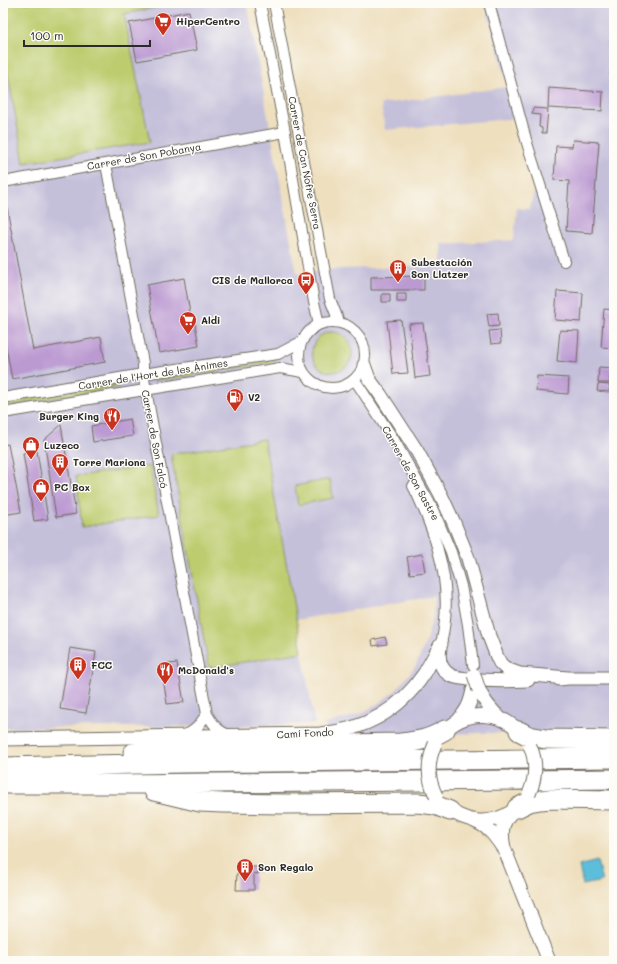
<svg xmlns="http://www.w3.org/2000/svg" width="617" height="964" font-family="Mali,sans-serif">
	<rect width="100%" height="100%" fill="#fdfcf7"/>
	<filter id="ink" filterUnits="userSpaceOnUse"><feTurbulence type="fractalNoise" baseFrequency=".025" numOctaves="2"/><feDisplacementMap in="SourceGraphic" scale="8" xChannelSelector="R" yChannelSelector="G"/><feConvolveMatrix kernelMatrix="1 2 1 2 8 2 1 2 1" color-interpolation-filters="sRGB"/></filter>
	<filter id="wash" filterUnits="userSpaceOnUse"><feTurbulence type="fractalNoise" baseFrequency=".012" numOctaves="4" result="noise"/><feDisplacementMap in="SourceGraphic" scale="16" xChannelSelector="R" yChannelSelector="G"/><feGaussianBlur stdDeviation="0.9" result="paint"/><feColorMatrix in="noise" values="0 0 0 0 0 0 0 0 0 0 0 0 0 0 0 0 0 1.4 0 .05"/><feComposite in="paint" operator="in"/></filter>
	<g filter="url(#wash)">
		<rect width="100%" height="100%" fill="#eedfbe"/>
		<path fill="#c5c0da" d="M3 3H247L297 274 338 269 441 266V244L514 240 517 208 529 209 538 181 519 118 385 130 381 104 508 87 485 3H614V735L479 733 333 738 324 724 343 719 362 713 379 703 395 691 415 667 425 644 431 624 433 616 434 596 296 620 264 439 171 455 209 667 302 652 315 724 238 726 3 728Z"/>
		<path fill="#bdcc6e" stroke="#747c4c" d="M3 3H179L124 14 150 142 24 163 3 47Z
			M312 352a20 20 0 1 1 40 0a20 20 0 1 1-40 0Z
			M274 358 275 362 154 381 153 377Z
			M118 384 119 387 3 407V402Z
			M264 439 302 652 209 668 171 454Z
			M150 466 159 515 82 527 76 476Z
			M330 479 333 498 298 505 295 486Z"/>
		<path fill="#5cbeda" stroke="#447482" d="M597 861 602 881 583 885 579 866Z"/>
		<g id="blocks">
			<path fill="#bb9ad2" d="M189 11 197 50 137 61 129 23Z
				M611 66H614V75H610Z
				M549 88 603 92 602 111 548 108Z
				M533 108 548 109 546 133H542V128L539 127 540 115 532 114Z
				M573 140 599 142 592 233 566 231 569 181 554 180 556 146 572 147Z
				M3 202H6L33 350 101 337 105 362 12 379 3 331Z
				M424 276V290H371V277Z
				M184 278 192 325 195 324 199 346 159 353 147 285Z
				M557 291 583 293 581 322 555 320Z
				M382 294H390V302H382Z
				M397 294H406V302H397Z
				M604 309 614 310V348L601 347Z
				M498 313 499 326 489 327 487 314Z
				M401 320 408 373 393 374 387 321Z
				M423 323 430 376 415 378 409 324Z
				M500 330 501 343 491 344 489 331Z
				M560 330 579 331 577 363 557 361Z
				M599 367 614 368V377H610V383H598Z
				M537 376 569 378 568 394 536 391Z
				M598 384 610 385 609 392 597 391Z
				M130 419 133 436 93 442 91 426Z
				M61 425 76 514 56 517 44 440Z
				M8 444 21 512 3 515V445Z
				M37 451 48 519 34 521 23 453Z
				M422 554 425 572 410 574 407 557Z
				M385 637 387 644 373 646 372 640Z
				M70 648 96 652 86 713 60 709Z
				M177 663 184 702 167 704 161 665Z
				M241 867H258V874L254 873V890H236L237 873H240Z"/>
		</g>
	</g>
	<g filter="url(#ink)">
		<use href="#blocks" fill-opacity="0" stroke="#6f6a5e" stroke-width="1"/>
		<g fill="none" stroke-linecap="round" stroke-linejoin="round">
			<g stroke="#6f6a5e" stroke-width="12">
				<path id="minor" d="M260 3 285 132 314 302 319 324
					M274 3 330 299 339 322
					M489 3 527 143 564 261
					M106 164 143 363V374L207 714C213 724 218 732 230 735
					M3 182 285 132
					M299 355a33 33 0 1 1 66 0a33 33 0 1 1-66 0Z
					M355 380 394 440 429 502 438 521 451 552 461 586 468 625 473 665
					M3 398 143 374 278 354 301 342
					M3 413 280 368 303 372
					M413 486C418 495 422 505 426 515 443 557 452 598 441 644
					M184 735C196 732 200 723 207 714"/>
			</g>
			<g stroke="#6f6a5e" stroke-width="15">
				<path id="tertiary" d="M364 365 369 379 380 394 417 451 441 495 454 523 468 558 489 636 497 657 500 663 504 667 509 670 520 674 568 678
					M440 648C438 658 440 669 450 675 455 678 462 678 468 679 488 681 508 681 528 680
					M559 679 568 678H614
					M479 690C484 702 491 710 501 719
					M457 722C467 710 470 705 473 690
					M440 736C464 708 502 709 525 737
					M3 739 320 734C365 730 399 711 424 674 430 664 435 654 441 644
					M445 806C464 823 489 826 511 812
					M513 811C501 822 501 833 504 848L549 961
					M474 821C489 827 494 835 503 848"/>
			</g>
			<g stroke="#6f6a5e" stroke-width="21">
				<path id="motorway" d="M519 731 529 736 546 739 614 740
					M133 753 184 747 400 743C418 741 428 740 445 730
					M3 767 182 763 614 758
					M3 784H125L614 779
					M154 791 200 802 223 803 284 804 418 803 435 805 450 811
					M517 808 529 802 540 800 552 799 614 800"/>
			</g>
			<use href="#minor" stroke="#fff" stroke-width="10"/>
			<use href="#tertiary" stroke="#fff" stroke-width="13"/>
			<use href="#motorway" stroke="#fff" stroke-width="19"/>
			<g stroke="#6f6a5e" stroke-width="15" stroke-linecap="butt">
				<path id="tertiary-bridge" d="M474 675 479 690
					M435 744C427 763 427 777 436 796
					M529 794C536 778 537 762 530 746"/>
			</g>
			<use href="#tertiary-bridge" stroke="#fff" stroke-width="13"/>
		</g>
	</g>
	<defs>
		<g id="supermarket-pin" transform="scale(0.9)"><path d="M0 17L-7.5 6A9.5 9.5 0 1 1 7.5 6Z" fill="#c8321e" stroke="#fdfcf7"/><path d="M-6-5.5h2.5l.6 2H6L4.5 2H-2.5L-4.4-4H-6ZM-1.5 3.2a1.3 1.3 0 1 0 .1 0ZM3 3.2a1.3 1.3 0 1 0 .1 0Z" fill="#fff"/></g>
		<g id="building-pin" transform="scale(0.9)"><path d="M0 17L-7.5 6A9.5 9.5 0 1 1 7.5 6Z" fill="#c8321e" stroke="#fdfcf7"/><path d="M-4-6H4V6H1V3H-1V6H-4ZM-2.5-4.3h1.7v1.8h-1.7ZM.8-4.3h1.7v1.8H.8ZM-2.5-1h1.7V.8h-1.7ZM.8-1h1.7V.8H.8Z" fill="#fff"/></g>
		<g id="bus-pin" transform="scale(0.9)"><path d="M0 17L-7.5 6A9.5 9.5 0 1 1 7.5 6Z" fill="#c8321e" stroke="#fdfcf7"/><path d="M-5-6H5V4H4V6H2V4H-2V6H-4V4H-5ZM-3.5-4V0h7V-4ZM-3.5 1.2v1.5H-2V1.2ZM2 1.2v1.5H3.5V1.2Z" fill="#fff"/></g>
		<g id="fuel-pin" transform="scale(0.9)"><path d="M0 17L-7.5 6A9.5 9.5 0 1 1 7.5 6Z" fill="#c8321e" stroke="#fdfcf7"/><path d="M-5.5-6h7V0h2V4h1.3V-2.5L3-4.5l.8-.8L6-3V5H2.5V1h-1V6h-7ZM-4.2-4.7v3.2H.2V-4.7Z" fill="#fff"/></g>
		<g id="restaurant-pin" transform="scale(0.9)"><path d="M0 17L-7.5 6A9.5 9.5 0 1 1 7.5 6Z" fill="#c8321e" stroke="#fdfcf7"/><path d="M-5-6h1v4h1v-4h1v4h1v-4h1v5L-1.5 .5V6h-2V.5L-5-1ZM5-6V6H3V1.5H1.5Q1.5-4 5-6Z" fill="#fff"/></g>
		<g id="shop-pin" transform="scale(0.9)"><path d="M0 17L-7.5 6A9.5 9.5 0 1 1 7.5 6Z" fill="#c8321e" stroke="#fdfcf7"/><path d="M-5-2.5h2.3a2.7 3.5 0 0 1 5.4 0H5L5.5 6h-11ZM-1.5-2.5h3a1.5 2.3 0 0 0-3 0Z" fill="#fff"/></g>
	</defs>
	<g fill-rule="evenodd">
		<use href="#supermarket-pin" x="163" y="21"/>
		<use href="#building-pin" x="398" y="268"/>
		<use href="#bus-pin" x="306" y="280"/>
		<use href="#supermarket-pin" x="188" y="320"/>
		<use href="#fuel-pin" x="235" y="397"/>
		<use href="#restaurant-pin" x="112" y="416"/>
		<use href="#shop-pin" x="31" y="445"/>
		<use href="#building-pin" x="60" y="462"/>
		<use href="#shop-pin" x="41" y="487"/>
		<use href="#building-pin" x="78" y="665"/>
		<use href="#restaurant-pin" x="165" y="670"/>
		<use href="#building-pin" x="245" y="867"/>
	</g>
	<g text-anchor="middle" dominant-baseline="central" stroke-width="3" stroke-linejoin="round" paint-order="stroke">
		<g font-size="10" font-weight="bold" fill="#2b2b2b" stroke="#fdfcf7" text-anchor="start">
			<text x="176" y="21">HiperCentro</text>
			<text x="411" y="262">Subestación<tspan x="411" dy="12">Son Llatzer</tspan></text>
			<text x="293" y="280" text-anchor="end">CIS de Mallorca</text>
			<text x="201" y="320">Aldi</text>
			<text x="248" y="397">V2</text>
			<text x="99" y="416" text-anchor="end">Burger King</text>
			<text x="44" y="445">Luzeco</text>
			<text x="73" y="462">Torre Mariona</text>
			<text x="54" y="487">PC Box</text>
			<text x="91" y="665">FCC</text>
			<text x="178" y="670">McDonald's</text>
			<text x="258" y="867">Son Regalo</text>
		</g>
		<g font-size="10" fill="#2b2b2b" stroke="#fdfcf7">
			<text transform="translate(144 156) rotate(-10)">Carrer de Son Pobanya</text>
			<text transform="translate(305 163) rotate(79)">Carrer de Can Nofre Serra</text>
			<text transform="translate(153 374) rotate(-9)">Carrer de l'Hort de les Ànimes</text>
			<text transform="translate(155 439) rotate(79)">Carrer de Son Falcó</text>
			<text transform="translate(411 473) rotate(61)">Carrer de Son Sastre</text>
			<text transform="translate(305 733) rotate(-3)">Camí Fondo</text>
		</g>
	</g>
	<rect width="617" height="964" fill="none" stroke="#fdfcf7" stroke-width="16"/>
	<path d="M24 40v6h126v-6" fill="none" stroke="#2b2b2b" stroke-width="2"/>
	<text x="30" y="40" font-size="12" fill="#2b2b2b" stroke="#fdfcf7" stroke-width="3" paint-order="stroke">100 m</text>
</svg>
